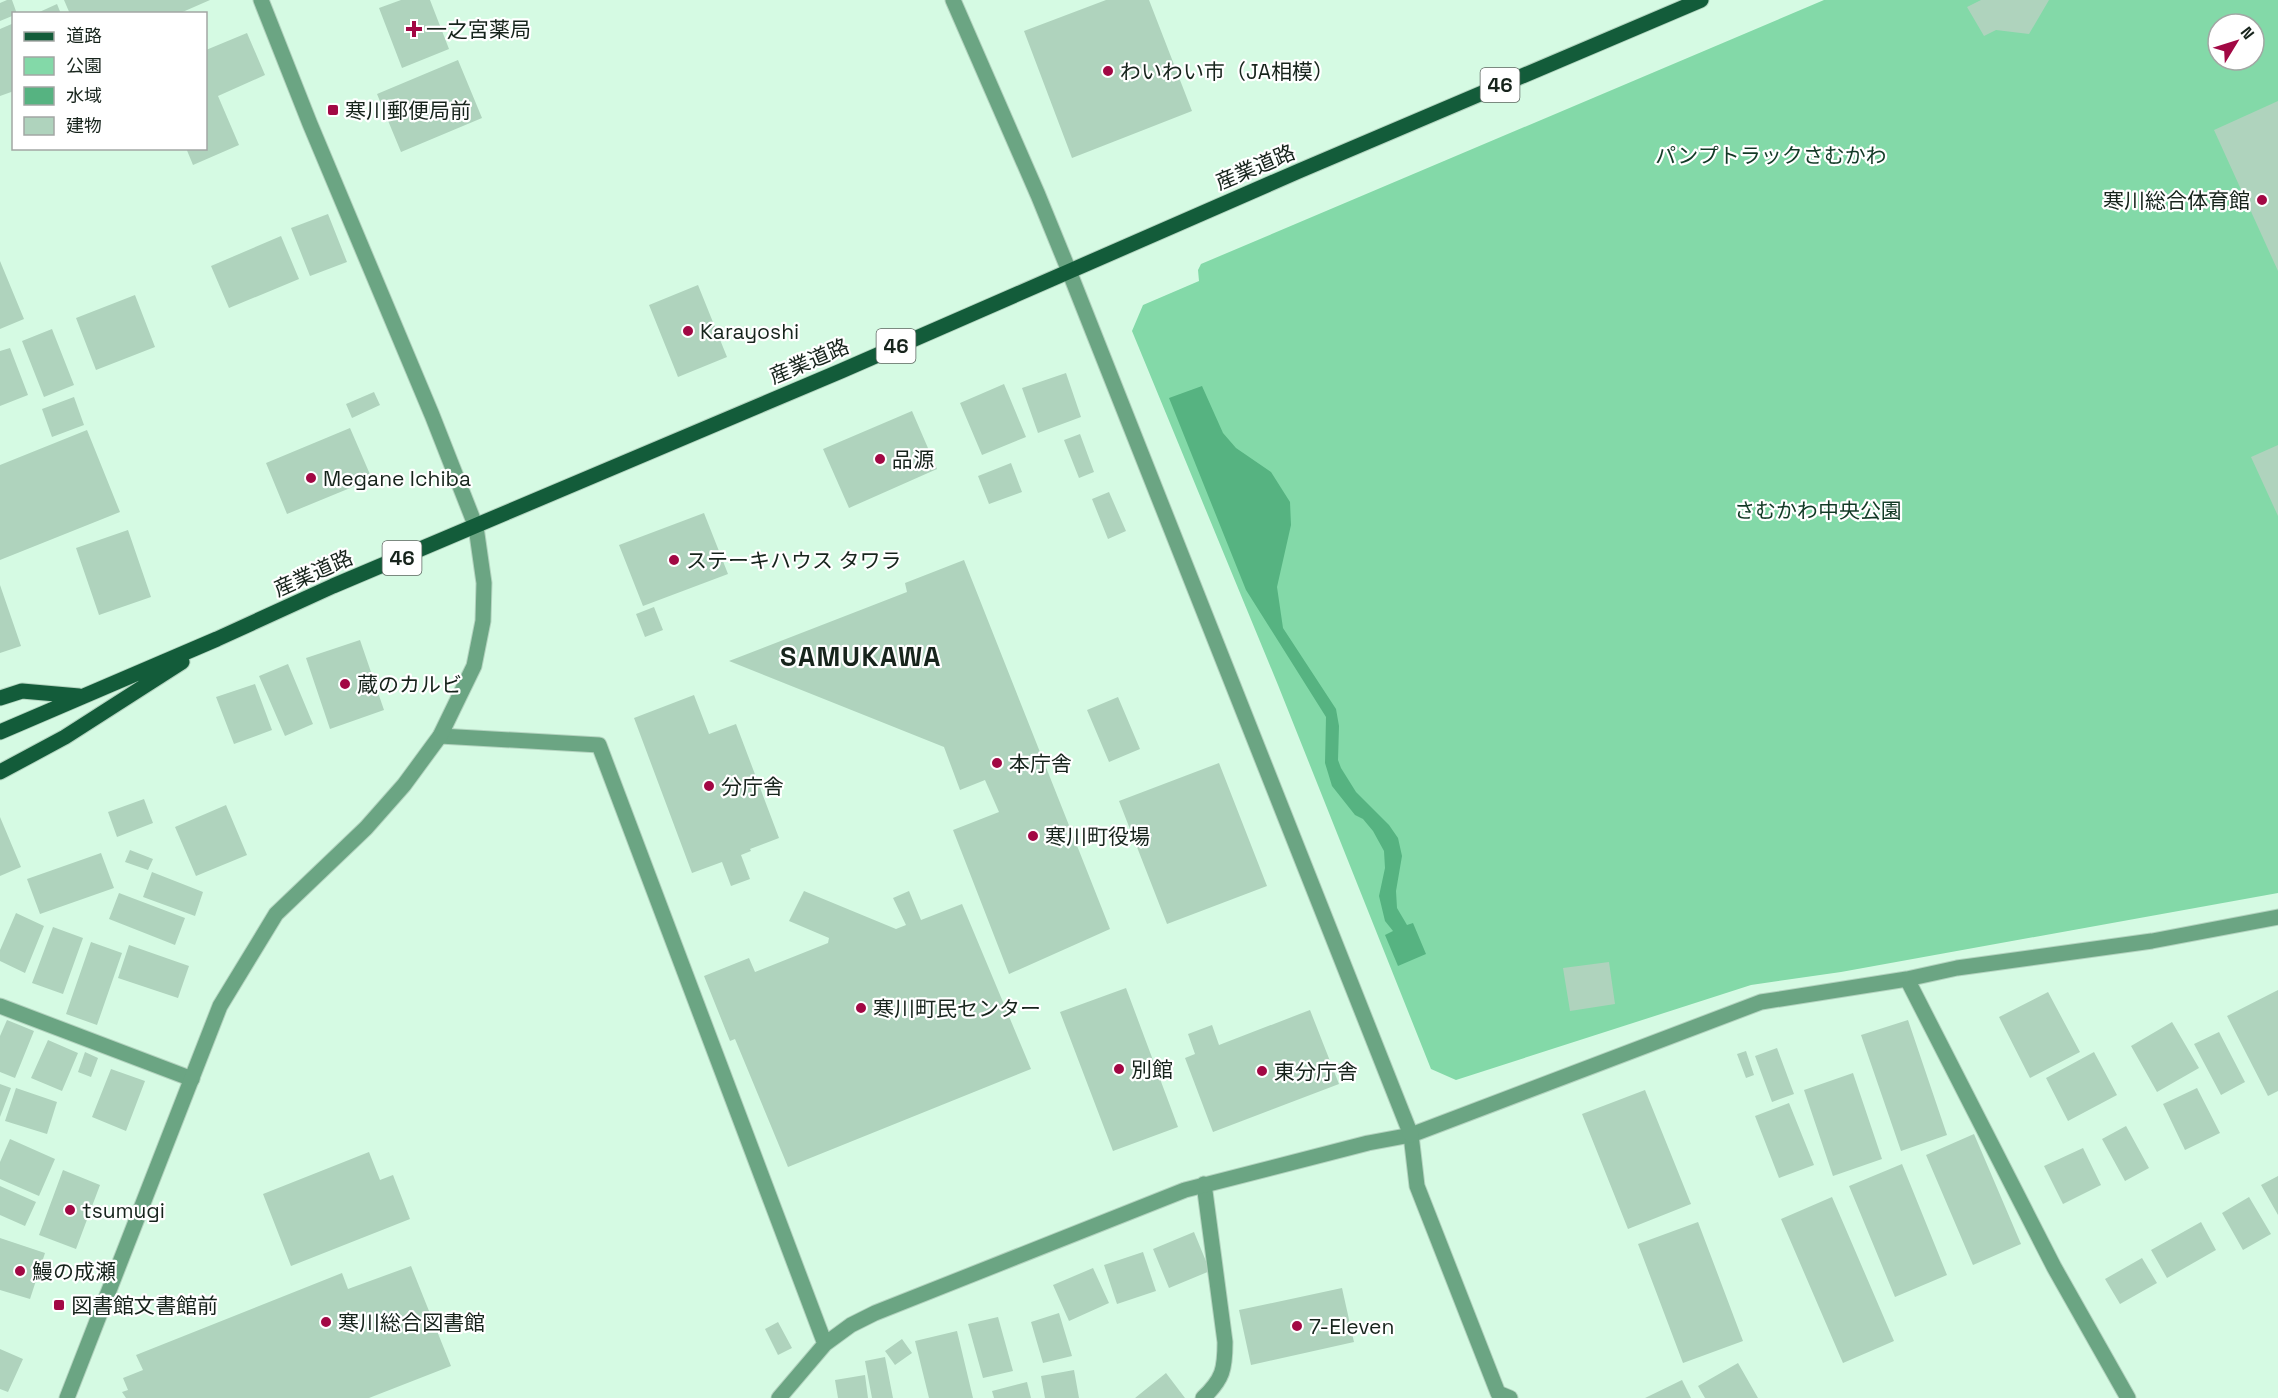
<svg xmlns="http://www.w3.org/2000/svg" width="2278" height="1398" font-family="'Space Grotesk','Noto Sans JP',sans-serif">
	<rect width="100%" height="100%" fill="#d5fae3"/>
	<path fill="#83d9a8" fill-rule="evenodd" d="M1824 0H2278V893L1841 972 1751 985 1456 1080 1431 1069 1278 685 1132 331 1143 305 1199 281 1198 270 1201 264ZM2218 24H2254V60H2218Z"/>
	<path fill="#56b381" d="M1202 386 1223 433 1236 448 1271 472 1290 502 1291 525 1277 587 1283 628 1336 709 1339 726 1338 760 1341 768 1356 792 1389 825 1398 838 1402 856 1396 891 1397 908 1407 925 1413 923 1426 954 1398 966 1385 935 1393 931 1385 921 1379 896 1385 868 1384 851 1373 831 1363 819 1355 815 1332 786 1325 763 1326 717 1246 590 1169 398Z"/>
	<path fill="#afd3bd" d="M7 0H12L17 14 0 21V3Z
		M64 0H210L178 14H70Z
		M401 0H430L449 49 402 68 379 8Z
		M1106 0H1149L1192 111 1072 158 1024 31Z
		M1981 0H2049L2029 34 1996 30 1984 36 1967 7Z
		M57 4 61 14H35Z
		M14 23V91L0 96V29Z
		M247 33 265 75 218 96 239 145 193 165 186 148H206V50Z
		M458 60 482 118 401 152 377 94Z
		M2278 101V271L2214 130Z
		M328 214 347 262 310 276 291 228Z
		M281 236 299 279 229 308 211 266Z
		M0 261 24 319 0 329Z
		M698 285 727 357 678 377 649 305Z
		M135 295 155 347 96 370 76 318Z
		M52 329 74 385 44 397 22 341Z
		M10 348 28 395 0 406V351Z
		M1066 373 1081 417 1038 433 1022 388Z
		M1004 384 1026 437 982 455 960 403Z
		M374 392 380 405 352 418 346 404Z
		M74 397 84 425 52 437 42 409Z
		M912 411 937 469 849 508 823 449Z
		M350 428 372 479 287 514 266 463Z
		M87 430 120 512 0 560V465Z
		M1080 434 1094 472 1079 478 1064 440Z
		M2278 445V516L2251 457Z
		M1011 463 1022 492 989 504 978 476Z
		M1109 492 1126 531 1108 539 1092 499Z
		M704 513 728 574 643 606 619 545Z
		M128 530 151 597 99 615 76 548Z
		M964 560 1110 929 1009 974 953 830 999 812 985 780 960 790 944 747 729 661 907 592 905 583Z
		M0 585 21 646 0 653Z
		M654 607 663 630 645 637 636 614Z
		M360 640 384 710 330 729 306 658Z
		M288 664 313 724 285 736 259 676Z
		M255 684 272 730 234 744 216 697Z
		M694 695 709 734 736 724 779 838 750 849 751 851 741 855 750 879 731 886 722 862 692 873 634 718Z
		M1118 697 1140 749 1109 762 1087 710Z
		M1219 763 1267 886 1167 924 1119 801Z
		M144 799 153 823 117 837 108 812Z
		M226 805 247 855 196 876 175 827Z
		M0 817 21 867 0 876Z
		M130 850 153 859 148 870 125 862Z
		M101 853 114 888 40 914 27 879Z
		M152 872 203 892 195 916 143 897Z
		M804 891 896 929 906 925 893 898 909 891 921 920 962 904 1031 1069 788 1167 735 1039 730 1041 704 976 749 958 755 972 828 943 829 938 789 921Z
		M119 893 185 918 175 945 109 919Z
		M16 913 44 926 25 973 0 961V950Z
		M53 927 83 938 63 994 32 983Z
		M91 942 122 953 97 1025 66 1014Z
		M129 945 189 966 178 998 118 978Z
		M1609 962 1615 1004 1570 1011 1563 968Z
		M1126 988 1178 1127 1113 1151 1060 1012Z
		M2278 990V1091L2268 1096 2227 1016Z
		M2048 992 2080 1052 2030 1078 1999 1017Z
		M1310 1010 1339 1084 1213 1132 1185 1058 1195 1054 1188 1034 1212 1025 1219 1045Z
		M7 1020 34 1031 15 1078 0 1072V1036Z
		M1908 1020 1947 1135 1901 1151 1861 1035Z
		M2172 1022 2199 1068 2157 1092 2131 1046Z
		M2219 1032 2245 1082 2221 1095 2194 1044Z
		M48 1040 78 1053 62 1091 31 1078Z
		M1777 1048 1794 1094 1772 1102 1755 1056Z
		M1746 1051 1754 1075 1746 1078 1737 1054Z
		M85 1052 98 1058 91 1077 78 1072Z
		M2094 1052 2117 1095 2068 1121 2046 1078Z
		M111 1069 145 1081 126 1131 92 1117Z
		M1853 1073 1882 1159 1833 1176 1804 1090Z
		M0 1084 11 1088 0 1117Z
		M16 1088 57 1102 47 1134 5 1121Z
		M2197 1088 2220 1133 2185 1150 2163 1104Z
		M1645 1090 1691 1204 1628 1229 1582 1114Z
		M1789 1103 1814 1165 1779 1178 1755 1116Z
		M2126 1126 2149 1168 2125 1181 2102 1139Z
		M1974 1134 2021 1244 1973 1265 1926 1155Z
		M10 1139 55 1159 39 1196 0 1179V1162Z
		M2083 1148 2101 1185 2063 1204 2044 1166Z
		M369 1152 380 1180 393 1175 410 1219 291 1266 263 1194Z
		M1902 1164 1947 1275 1895 1297 1849 1186Z
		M63 1170 100 1185 76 1249 39 1235Z
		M2278 1176V1215L2261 1185Z
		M0 1186 36 1202 25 1226 0 1215Z
		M1832 1197 1894 1341 1843 1363 1781 1219Z
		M2249 1197 2271 1234 2243 1250 2222 1213Z
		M1698 1222 1743 1341 1683 1363 1638 1244Z
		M2201 1222 2216 1250 2167 1278 2151 1250Z
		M1194 1232 1210 1271 1169 1288 1153 1249Z
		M0 1238 45 1253 30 1299 0 1290Z
		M1143 1252 1156 1291 1117 1304 1104 1265Z
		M2142 1258 2157 1283 2120 1304 2105 1279Z
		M411 1266 451 1366 369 1398H126L122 1392 128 1390 123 1378 143 1370 136 1355 342 1273 348 1289Z
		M1093 1268 1109 1303 1069 1321 1053 1285Z
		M1342 1288 1354 1342 1251 1365 1239 1310Z
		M1059 1313 1072 1356 1043 1363 1031 1322Z
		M998 1317 1013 1371 983 1378 968 1324Z
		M778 1322 792 1348 778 1355 765 1329Z
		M957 1331 973 1398H929L915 1341Z
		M902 1339 912 1353 895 1365 885 1351Z
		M0 1349 23 1359 8 1392 0 1389Z
		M885 1357 893 1398H872L865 1361Z
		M1738 1363 1758 1398H1705L1698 1386Z
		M1074 1370 1079 1398H1045L1041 1376Z
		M1166 1373 1185 1398H1135Z
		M865 1375 868 1398H838L835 1380Z
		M1682 1380 1691 1398H1645Z
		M1027 1382 1031 1398H994L992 1391Z"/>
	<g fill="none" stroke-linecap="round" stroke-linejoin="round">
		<g stroke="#b3d3bf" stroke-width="17">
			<path id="service" d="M1203 1398C1223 1379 1225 1369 1225 1342L1204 1184"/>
		</g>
		<g stroke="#b3d3bf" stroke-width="17">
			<path id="minor" d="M953 0 1038 195 1069 271
				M440 736 599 745 825 1344
				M1907 979 2054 1267 2128 1398
				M0 1006 192 1079
				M1411 1135 1417 1186 1498 1393 1510 1398
				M779 1398 825 1344 851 1325 875 1313 1185 1190 1368 1143 1411 1135 1761 1002 1907 979 1957 968 2152 941 2278 917"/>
		</g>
		<g stroke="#b3d3bf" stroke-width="17">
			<path id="tertiary" d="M1069 271 1411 1135
				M67 1398 220 1006 276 914 366 828 404 785 440 736 474 666 483 621 484 583 476 527 432 415 310 124 261 0"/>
		</g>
		<g stroke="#b3d3bf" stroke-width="17">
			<path id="primary" d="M0 698 22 691 79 696
				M0 732 217 639 333 586 841 371 1299 171 1701 0
				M0 772 65 737 182 662"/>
		</g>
		<use href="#service" stroke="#6ba583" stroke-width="15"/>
		<use href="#minor" stroke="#6ba583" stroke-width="15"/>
		<use href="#tertiary" stroke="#6ba583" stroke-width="15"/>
		<use href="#primary" stroke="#135c3a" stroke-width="15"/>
	</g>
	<g fill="#a20844" stroke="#fff" stroke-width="2">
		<path d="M411 20h6v6h6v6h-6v6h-6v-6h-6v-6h6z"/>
		<circle cx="1108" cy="71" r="6"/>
		<rect x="327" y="104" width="12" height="12" rx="3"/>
		<circle cx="2262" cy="200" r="6"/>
		<circle cx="688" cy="331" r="6"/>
		<circle cx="880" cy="459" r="6"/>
		<circle cx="311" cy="478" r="6"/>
		<circle cx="674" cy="560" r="6"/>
		<circle cx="345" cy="684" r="6"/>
		<circle cx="997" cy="763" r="6"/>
		<circle cx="709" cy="786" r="6"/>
		<circle cx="1033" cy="836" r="6"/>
		<circle cx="861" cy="1008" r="6"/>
		<circle cx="1119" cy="1069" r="6"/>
		<circle cx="1262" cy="1071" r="6"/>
		<circle cx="70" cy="1210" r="6"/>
		<circle cx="20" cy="1271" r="6"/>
		<rect x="53" y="1299" width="12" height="12" rx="3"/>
		<circle cx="326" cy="1322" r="6"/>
		<circle cx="1297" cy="1326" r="6"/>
	</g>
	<g text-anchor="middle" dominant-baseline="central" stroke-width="4.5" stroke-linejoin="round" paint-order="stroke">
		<g fill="#fff" stroke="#5d6660" stroke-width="1.5">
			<rect x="1480.5" y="68" width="39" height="34" rx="4.5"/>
			<rect x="876.5" y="329" width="39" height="34" rx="4.5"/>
			<rect x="382.5" y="541" width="39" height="34" rx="4.5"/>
		</g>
		<g font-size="20" font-weight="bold" fill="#17241c">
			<text x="1500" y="85">46</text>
			<text x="896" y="346">46</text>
			<text x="402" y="558">46</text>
		</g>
		<g font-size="21" fill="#17241c" stroke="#fff" text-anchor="start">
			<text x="426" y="29">一之宮薬局</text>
			<text x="1120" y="71">わいわい市（JA相模）</text>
			<text x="345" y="110">寒川郵便局前</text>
			<text x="2250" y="200" text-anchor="end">寒川総合体育館</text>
			<text x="700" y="331">Karayoshi</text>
			<text x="892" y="459">品源</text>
			<text x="323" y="478">Megane Ichiba</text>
			<text x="686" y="560">ステーキハウス タワラ</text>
			<text x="357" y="684">蔵のカルビ</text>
			<text x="1009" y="763">本庁舎</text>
			<text x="721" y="786">分庁舎</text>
			<text x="1045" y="836">寒川町役場</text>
			<text x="873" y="1008">寒川町民センター</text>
			<text x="1131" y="1069">別館</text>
			<text x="1274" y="1071">東分庁舎</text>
			<text x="82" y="1210">tsumugi</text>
			<text x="32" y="1271">鰻の成瀬</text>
			<text x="71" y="1305">図書館文書館前</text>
			<text x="338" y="1322">寒川総合図書館</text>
			<text x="1309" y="1326">7-Eleven</text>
		</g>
		<g font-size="21" fill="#123a26" stroke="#fff">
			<text x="1771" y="155">パンプトラックさむかわ</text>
			<text x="1818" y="510">さむかわ中央公園</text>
		</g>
		<g font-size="21" fill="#17241c" stroke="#fff">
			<text transform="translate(1255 167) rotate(-23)">産業道路</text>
			<text transform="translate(809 361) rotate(-23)">産業道路</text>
			<text transform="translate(313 573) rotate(-24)">産業道路</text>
		</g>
		<g font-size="27" font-weight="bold" letter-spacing="1.5" fill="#17241c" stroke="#fff">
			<text x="861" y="656">SAMUKAWA</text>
		</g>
	</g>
	<rect x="12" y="12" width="195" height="138" fill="#ffffff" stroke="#a2a7a4" stroke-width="1.5"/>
	<rect x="24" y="32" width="30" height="9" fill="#135c3a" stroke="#a2a7a4" stroke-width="1.5"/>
	<text x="66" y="42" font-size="18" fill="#17241c">道路</text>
	<rect x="24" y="57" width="30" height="18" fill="#83d9a8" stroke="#a2a7a4" stroke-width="1.5"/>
	<text x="66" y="72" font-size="18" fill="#17241c">公園</text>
	<rect x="24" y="87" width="30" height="18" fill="#56b381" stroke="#a2a7a4" stroke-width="1.5"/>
	<text x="66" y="102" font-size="18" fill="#17241c">水域</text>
	<rect x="24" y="117" width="30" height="18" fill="#afd3bd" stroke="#a2a7a4" stroke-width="1.5"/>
	<text x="66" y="132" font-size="18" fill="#17241c">建物</text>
	<g transform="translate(2236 42) rotate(52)"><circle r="28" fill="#ffffff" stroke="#a2a7a4" stroke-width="1.5"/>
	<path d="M0-4.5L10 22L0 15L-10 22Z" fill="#a20844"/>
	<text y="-9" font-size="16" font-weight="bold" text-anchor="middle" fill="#17241c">N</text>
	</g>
</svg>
